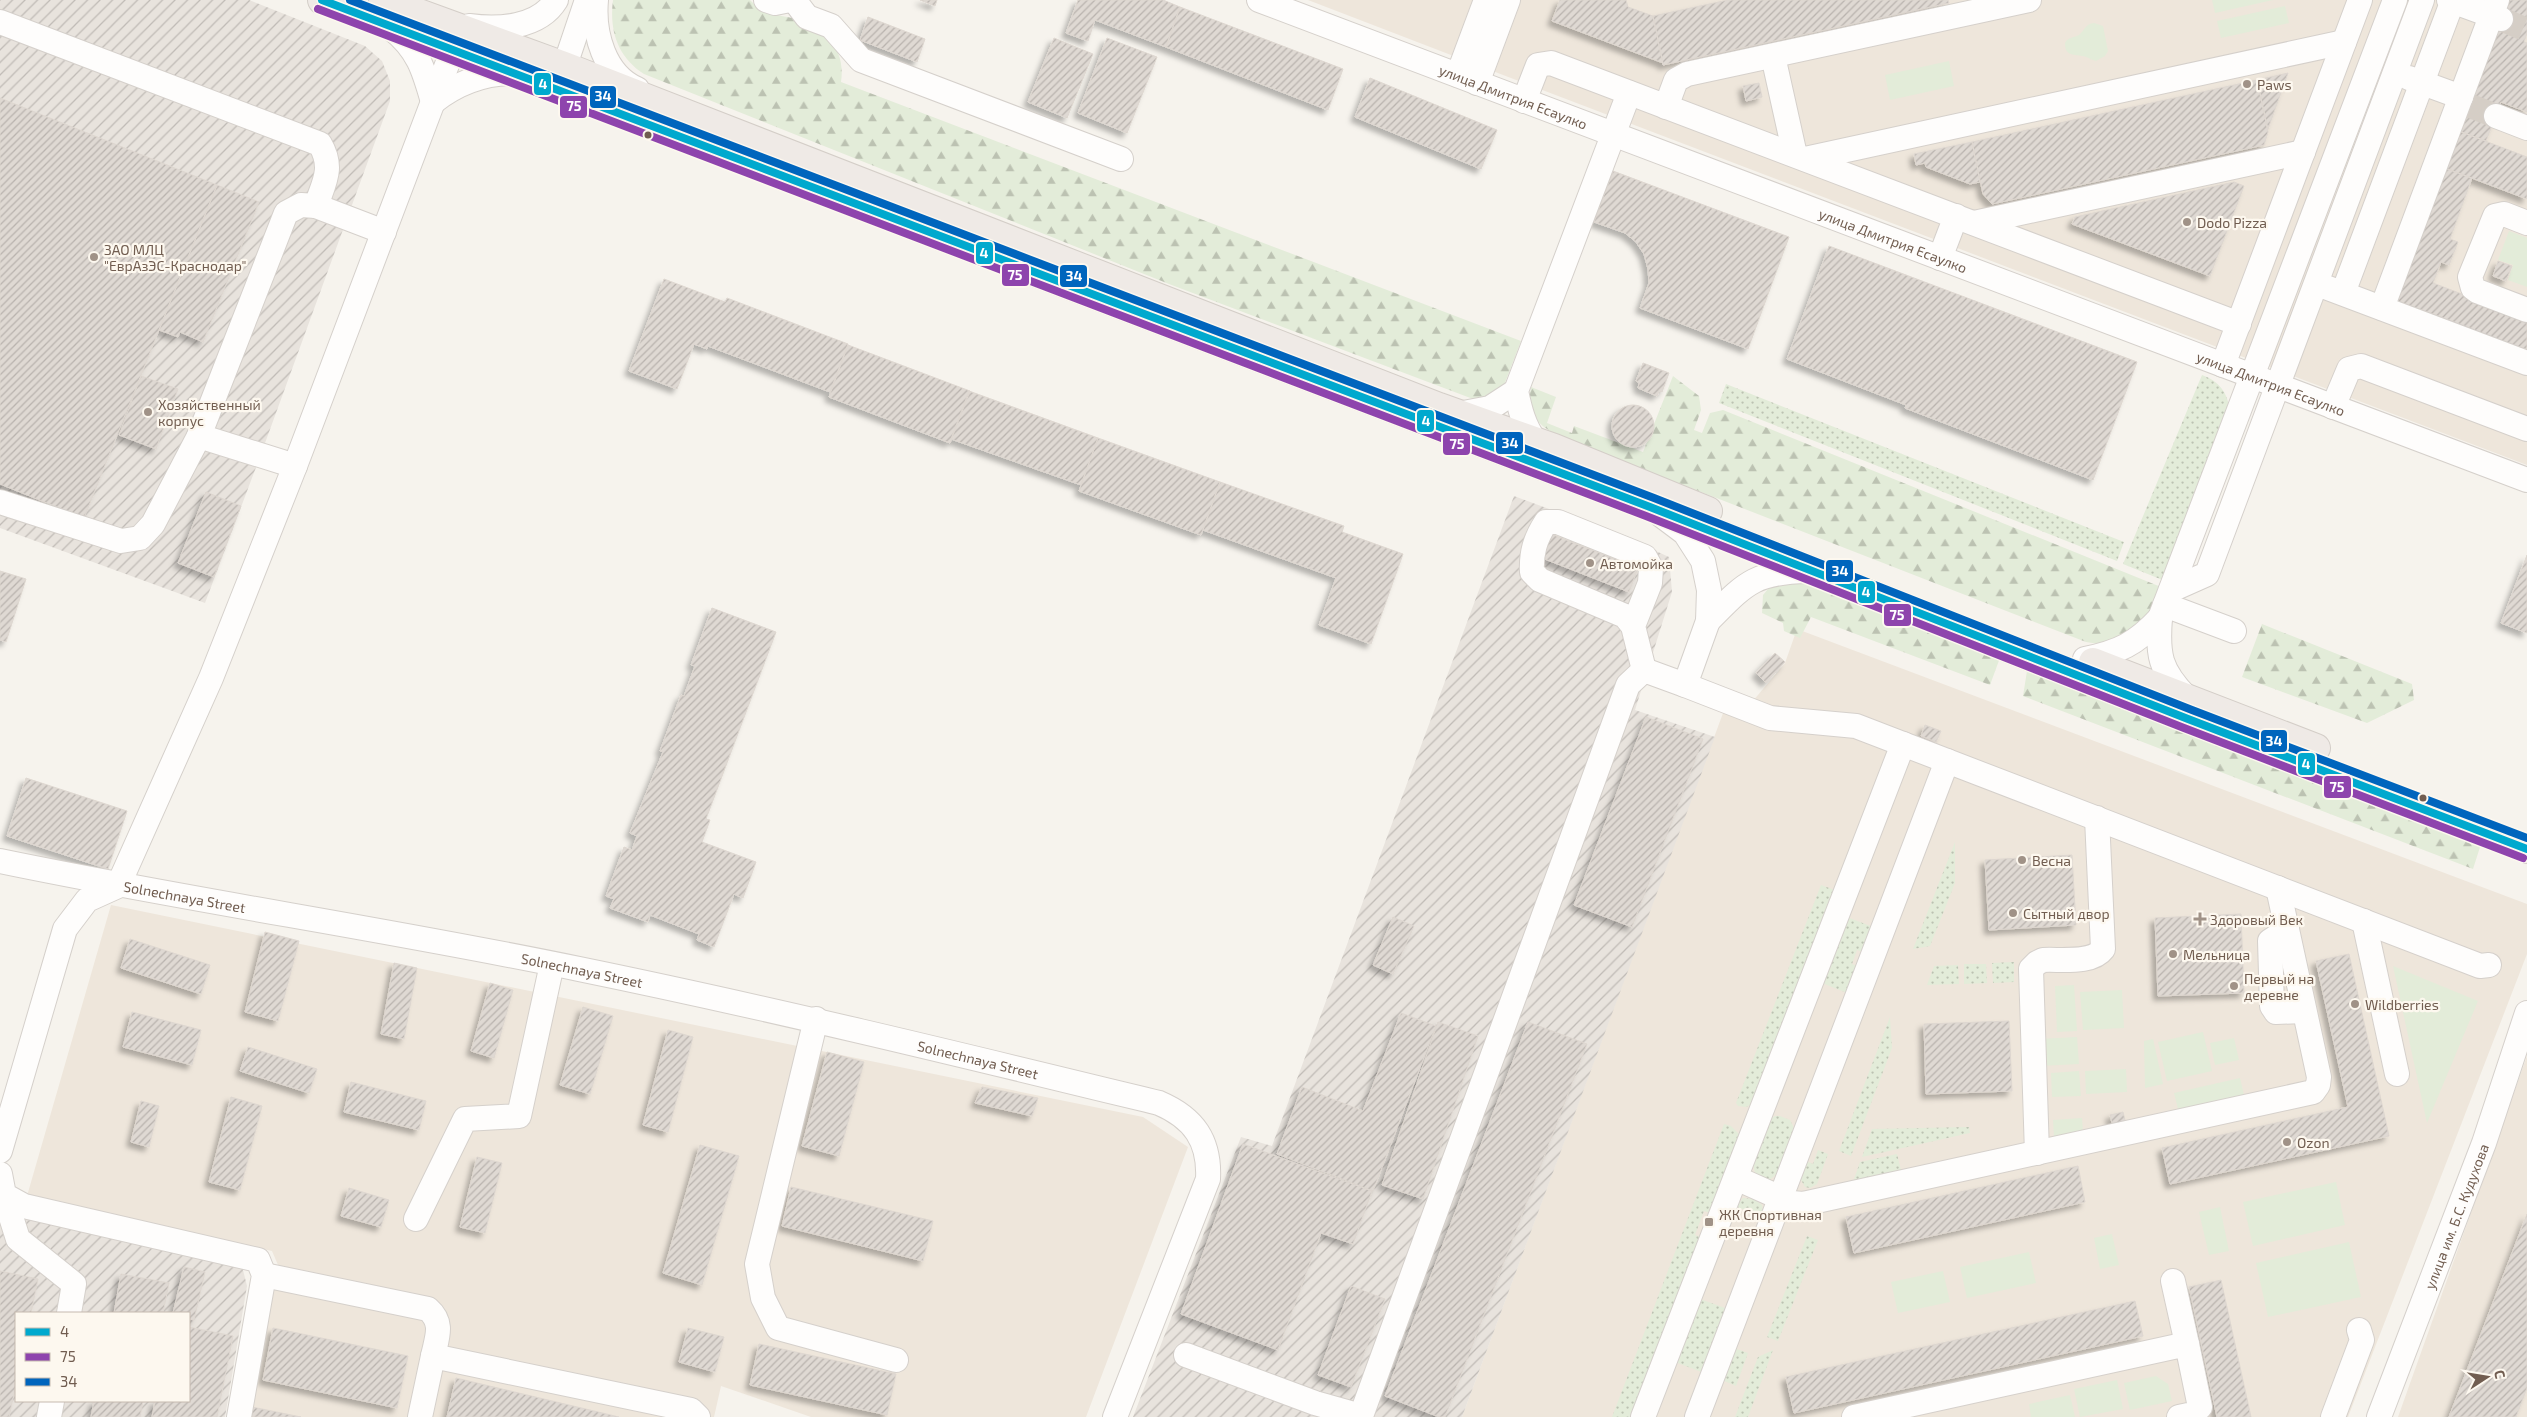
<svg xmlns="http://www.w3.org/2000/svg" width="2527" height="1417" font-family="'Exo 2',sans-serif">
	<defs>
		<pattern id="industrial-furrows" width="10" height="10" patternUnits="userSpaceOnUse" patternTransform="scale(1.25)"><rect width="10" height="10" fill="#e8e3dd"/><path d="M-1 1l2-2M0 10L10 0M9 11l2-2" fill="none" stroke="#c0bbb6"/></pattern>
		<pattern id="grass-dots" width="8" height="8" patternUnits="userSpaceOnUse" patternTransform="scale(1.25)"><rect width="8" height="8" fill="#e3ecd9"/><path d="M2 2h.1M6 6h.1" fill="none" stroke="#bcc2b2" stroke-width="1.8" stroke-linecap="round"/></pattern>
		<pattern id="forest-firs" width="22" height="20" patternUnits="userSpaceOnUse" patternTransform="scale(1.25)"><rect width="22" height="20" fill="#e3ecd9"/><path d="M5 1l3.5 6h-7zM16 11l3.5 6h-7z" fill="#bcc2b2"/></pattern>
		<pattern id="building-hatch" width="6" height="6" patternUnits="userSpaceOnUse" patternTransform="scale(1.25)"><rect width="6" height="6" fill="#dfd9d3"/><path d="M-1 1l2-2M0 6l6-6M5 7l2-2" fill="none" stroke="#b9b3ae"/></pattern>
		<filter id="shadow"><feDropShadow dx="-4.5" dy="4.5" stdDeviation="2.5" flood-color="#0004"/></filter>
	</defs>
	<rect width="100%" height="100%" fill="#f6f3ed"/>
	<path fill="#eee6db" d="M1308 0H2527V465L1490 70Z
		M1797 629 2527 904V954L2348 1417H1462L1729 697 1752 702 1785 663Z
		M111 905 1143 1117 1188 1147 1086 1417H811L721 1386 714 1417H249L278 1265 272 1251 27 1196Z
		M2527 1056V1417H2398Z"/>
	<path fill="url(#industrial-furrows)" fill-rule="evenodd" d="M0 0H249L365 46 382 61 390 81V101L261 454 205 603 0 528Z
		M1514 496 1625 537 1669 557 1672 592 1635 710 1715 737 1462 1417H1133L1241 1137 1272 1146Z
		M0 1212 242 1266 247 1286 225 1417H0ZM16 1313H189V1401H16Z"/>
	<path fill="url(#grass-dots)" d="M2202 375C2219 381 2227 392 2230 410L2165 581 2123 564Z
		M1726 384 2124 542 2117 561 1719 403Z
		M1955 842V883L1930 946 1913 949Z
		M1821 885 1840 892 1755 1103 1746 1107 1738 1106 1736 1103Z
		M1847 917 1873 927 1863 952 1857 950 1852 964 1857 966 1847 993 1822 983Z
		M2014 962V982L1993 983 1992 963Z
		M1986 964 1987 983 1964 984V964Z
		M1958 965 1959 984 1927 985 1934 966Z
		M1890 1017 1892 1048 1851 1156 1839 1151Z
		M1775 1116H1780L1790 1120 1794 1128 1793 1133C1789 1144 1780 1181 1766 1180 1763 1179 1759 1176 1755 1174L1753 1163 1770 1119Z
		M1724 1124 1731 1126 1740 1135 1713 1214 1704 1211 1695 1235 1703 1238 1634 1417H1612Z
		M1969 1127 1970 1133 1862 1157 1872 1129Z
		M1818 1150 1828 1154 1817 1184 1810 1188 1805 1187 1800 1178 1806 1161 1813 1164Z
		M1897 1154 1902 1174 1852 1185 1860 1162Z
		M1743 1198 1754 1199 1762 1205 1764 1216 1736 1207Z
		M1807 1236 1818 1240 1778 1341 1767 1337Z
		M1700 1299 1728 1309 1704 1373 1675 1362Z
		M1734 1348 1748 1353 1736 1386 1722 1380Z
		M1773 1350 1748 1417H1735L1758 1357Z"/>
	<path fill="url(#forest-firs)" d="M613 0H750C753 3 758 8 762 10 772 15 785 16 796 19 826 30 846 49 841 82L1521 341 1501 393 1481 402 1169 284 644 74C618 57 609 31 613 0Z
		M1673 376 1699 396 1701 410 1694 430 1702 433 1710 413 1723 410 2161 587 2145 620 2136 630 2099 644 2086 642 1560 437C1537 424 1526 415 1531 387L1556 397 1547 423 1572 433 1574 426 1643 452Z
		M1808 580 2001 655 1990 685 1811 617 1800 638 1784 631 1783 623 1762 613 1763 595 1773 583Z
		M2262 624 2412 684 2414 700 2367 723 2242 677Z
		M2027 671 2481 844 2473 869 2023 696Z"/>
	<path fill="#e3ecd9" d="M2212 0H2273L2215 13Z
		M2285 6 2289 23 2221 38 2217 21Z
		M2094 23 2103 26 2108 51 2105 56 2096 61C2091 60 2088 57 2083 56 2072 54 2065 56 2065 43 2068 37 2073 38 2079 35 2085 30 2085 24 2094 23Z
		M1949 61 1954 86 1890 100 1885 75Z
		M2509 231 2527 238V287L2508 280 2513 265 2498 260Z
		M2393 966 2478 1001 2427 1123Z
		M2074 985 2077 1031 2057 1032 2055 986Z
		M2122 990 2124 1028 2083 1030 2080 992Z
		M2203 1032 2212 1071 2167 1081 2158 1042Z
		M2077 1037 2079 1064 2040 1066 2039 1039Z
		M2234 1038 2239 1060 2215 1065 2210 1043Z
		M2153 1039 2163 1084 2145 1088 2144 1041Z
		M2126 1069 2127 1092 2086 1094 2085 1071Z
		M2079 1071 2081 1096 2052 1097 2051 1073Z
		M2240 1078 2244 1095 2178 1109 2174 1093Z
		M2082 1118 2083 1132 2054 1138 2053 1120Z
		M2336 1182 2345 1225 2253 1246 2243 1202Z
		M2220 1207 2229 1251 2209 1255 2199 1212Z
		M2112 1234 2119 1265 2100 1269 2094 1238Z
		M2349 1242 2361 1297 2268 1317 2256 1263Z
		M2029 1252 2036 1283 1967 1298 1960 1267Z
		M1943 1271 1950 1302 1898 1313 1891 1282Z
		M2156 1376 2168 1384 2172 1401 2130 1410 2124 1383Z
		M2117 1380 2123 1409 2080 1417 2074 1389Z
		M2070 1395 2075 1417H2031L2029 1404Z"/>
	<path fill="url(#building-hatch)" stroke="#ded7d0" filter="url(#shadow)" d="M920 0H937L935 6Z
		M1078 0H1163L1180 7 1166 47 1095 20 1088 41 1066 33Z
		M1560 0H1626L1628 7 1653 16 1663 63 1552 21Z
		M1728 0H1948L1949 3 1663 65 1653 16Z
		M2508 0H2527V33L2524 42 2527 43V112L2501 102 2486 141 2459 131Z
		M1180 7 1343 69 1328 110 1166 47Z
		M868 17 925 39 917 62 860 40Z
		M1054 38 1093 54 1067 118 1028 102Z
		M1107 38 1157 57 1127 133 1078 113Z
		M2288 73 2268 129 2257 80Z
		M1370 78 1497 130 1481 169 1355 117Z
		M2257 80 2268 132 2264 145 1992 204 1983 194 1972 142Z
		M1759 83 1762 97 1746 101 1743 86Z
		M0 98 217 185 84 518 0 484Z
		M2459 131 2527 157V199L2445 168Z
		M1972 142 1980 182 1970 184 1926 167 1925 163 1916 165 1914 154Z
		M2445 168 2472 178 2450 239 2458 242 2449 265 2441 262 2433 283 2527 319V350L2395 300Z
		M1613 171 1789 237 1748 349 1640 308 1649 283 1648 269 1644 254 1636 242 1625 233 1594 222Z
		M2234 182 2244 186 2210 276 2072 224 2075 217Z
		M217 185 259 202 203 342 180 332 178 337 159 330Z
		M1829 246 2137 362 2093 480 1905 408 1906 405 1787 359Z
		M2498 261 2512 266 2506 281 2493 276Z
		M664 279 725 302 727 298 848 344 830 392 708 346 707 349 694 344 677 389 629 371Z
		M848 345 970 391 950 443 829 397Z
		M1643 363 1669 373 1662 392 1659 391 1657 396 1638 388 1639 383 1636 381Z
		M141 376 178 389 156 449 119 435Z
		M969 391 1098 438 1081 485 951 439Z
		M1612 426a21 21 0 1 1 42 0a21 21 0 1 1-42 0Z
		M1098 438 1220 482 1201 535 1079 491Z
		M1220 482 1344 526 1342 532 1403 554 1371 644 1319 625 1336 578 1203 530Z
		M206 492 241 506 214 577 178 563Z
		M1551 534 1638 568 1629 592 1542 558Z
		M2527 555V633L2501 623Z
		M0 571 26 579 6 642 0 640Z
		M712 608 776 632 706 819 710 820 702 842 756 862 743 898 734 894 714 947 697 940 699 934 650 915 648 922 610 908 614 899 606 896 624 847 632 850 637 836 630 833 663 752 660 751 681 695 684 696 695 666 691 665Z
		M1775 653 1785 662 1766 683 1756 673Z
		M1646 717 1703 739 1632 927 1574 905Z
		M1925 725 1941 731 1936 742 1921 736Z
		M26 778 127 811 108 869 7 836Z
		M2072 855 2076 925 1989 930 1985 860Z
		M2241 914 2244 993 2158 996 2155 918Z
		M1393 917 1414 926 1393 974 1373 965Z
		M265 932 299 941 278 1021 245 1012Z
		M130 939 210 965 201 994 121 968Z
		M2349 954 2389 1136 2170 1184 2162 1148 2348 1107 2316 961Z
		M394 963 417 968 404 1039 381 1034Z
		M490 983 513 990 494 1058 471 1051Z
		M583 1007 613 1016 590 1094 560 1085Z
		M132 1012 201 1030 192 1065 123 1047Z
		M1401 1013 1436 1026 1373 1191 1277 1154 1302 1087 1363 1111Z
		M2009 1021 2012 1091 1926 1094 1924 1024Z
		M1438 1022 1478 1036 1423 1199 1382 1185Z
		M1528 1022 1587 1044 1445 1417H1439L1385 1396Z
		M668 1030 693 1037 668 1132 643 1125Z
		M248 1047 317 1069 309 1093 240 1071Z
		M827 1052 864 1062 839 1156 802 1146Z
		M351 1082 426 1101 419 1130 344 1112Z
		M982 1087 1038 1098 1032 1116 975 1103Z
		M231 1097 262 1106 240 1190 209 1182Z
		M141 1101 159 1106 149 1147 131 1142Z
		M2123 1112 2126 1124 2113 1127 2110 1115Z
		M1243 1144 1372 1191 1353 1244 1321 1233 1278 1350 1181 1314Z
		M700 1145 739 1156 702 1285 663 1273Z
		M477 1157 502 1163 485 1233 460 1227Z
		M2078 1166 2085 1202 1854 1253 1846 1217Z
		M791 1187 933 1221 923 1261 782 1226Z
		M349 1188 389 1200 381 1227 341 1216Z
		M2527 1214V1388L2516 1417H2449Z
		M184 1267 205 1272 194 1320 189 1319V1313H173Z
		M0 1271 38 1279 31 1313H16V1384L9 1417H0Z
		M121 1274 169 1283 163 1313H114Z
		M2221 1280 2251 1417H2217L2189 1287Z
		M1351 1286 1385 1299 1351 1387 1318 1375Z
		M2135 1301 2143 1336 1794 1413 1786 1377Z
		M189 1327 233 1336 217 1417H152L155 1401H189Z
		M273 1328 408 1356 397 1408 263 1380Z
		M688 1328 724 1337 715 1372 679 1362Z
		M759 1344 896 1374 887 1415 750 1385Z
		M456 1378 619 1417H447Z
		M94 1401H143L140 1417H91Z
		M252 1407 301 1417H250Z"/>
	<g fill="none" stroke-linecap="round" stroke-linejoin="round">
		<path stroke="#d5cec6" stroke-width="24" stroke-dasharray="24 12" stroke-linecap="butt" d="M2501 19 2527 30
			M2468 105 2496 116"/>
		<g stroke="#d5d0cb" stroke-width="26">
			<g id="minor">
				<path d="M596 0C593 33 604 75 637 89"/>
				<path d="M766 0 775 3 790 0"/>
				<path d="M794 0 807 17 831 26 861 60 1121 159"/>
				<path id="s1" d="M1259 0 2527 480"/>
				<path d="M2449 0 2501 19"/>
				<path d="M0 22 320 144C334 168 324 182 316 206"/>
				<path d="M469 26C498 30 539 28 556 0"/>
				<path d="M391 28C418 49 424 70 433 102"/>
				<path d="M1773 56 1795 155"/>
				<path d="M1458 75 1486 0"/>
				<path d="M2409 78 2461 97"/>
				<path d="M559 83 587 0"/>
				<path d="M1477 83 1508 0"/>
				<path d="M1524 101 1538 65 1551 63 2239 324"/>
				<path d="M433 102C457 83 483 73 514 73"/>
				<path d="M1666 107 1676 80 1687 74 2029 0"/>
				<path d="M2496 116 2527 128"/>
				<path d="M1805 159 2344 42"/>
				<path d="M1974 223 2303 152"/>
				<path d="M2527 223 2504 214 2495 216 2470 277 2473 288 2477 291 2527 310"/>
				<path d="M1940 258 1956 216"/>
				<path d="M2328 288 2527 363"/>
				<path d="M2343 293 2453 0"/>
				<path d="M2382 308 2497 0"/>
				<path d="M2223 365 2360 0"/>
				<path d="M2333 407 2349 369 2361 366 2527 429"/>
				<path d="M1458 414 1490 408 1516 391"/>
				<path d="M199 436 295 466"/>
				<path d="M1535 441C1524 426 1520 410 1516 391L1629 93"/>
				<path d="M0 502 121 541 140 538 153 524 199 436 286 213 301 205 316 206 384 232"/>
				<path d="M1661 515 1685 533 1703 561 1709 590 1708 621 1685 685 1770 718 1856 726 2480 966 2489 965"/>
				<path d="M2171 590 2207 574 2422 0"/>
				<path d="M2165 605 2234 631"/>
				<path d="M1708 621C1745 584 1753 572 1808 571"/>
				<path d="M1633 626 1650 583 1651 568 1645 557 1558 522H1546C1535 539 1531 553 1532 572L1540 580 1625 616 1633 626 1644 670"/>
				<path d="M2085 659C2119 652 2136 644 2160 618"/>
				<path d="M2186 697C2160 670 2157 655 2160 618L2395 0"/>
				<path id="s2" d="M0 861C192 901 387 929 579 969 774 1009 966 1056 1159 1103 1194 1118 1210 1141 1208 1179L1115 1417"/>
				<path d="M2364 921 2397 1074"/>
				<path d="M2287 930 2270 941 2272 1006 2276 1012 2304 1011"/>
				<path d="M816 1019 757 1264 763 1298 778 1328 896 1360"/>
				<path d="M0 1151 65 929 87 900 118 886 211 678 295 466 459 33"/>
				<path d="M2037 1153 2031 969 2037 963 2043 960C2061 959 2092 964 2103 949L2097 818"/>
				<path d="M0 1174 4 1195 24 1206 258 1260 264 1275 239 1417"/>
				<path d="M1736 1178 1792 1203 1803 1204 2313 1092 2318 1085 2319 1077 2278 888"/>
				<path d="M4 1195 18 1239 74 1284 69 1313"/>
				<path d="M416 1219 465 1119 519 1116 552 964"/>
				<path d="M264 1275 428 1309C444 1323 437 1337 433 1356L691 1410 698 1417"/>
				<path d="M2173 1281 2187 1344"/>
				<path d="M1186 1355 1315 1403 1361 1416 1628 685 1644 670 1685 685"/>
				<path d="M49 1417 52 1401"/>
				<path d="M420 1417 433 1356"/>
				<path d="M1643 1417 1903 744"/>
				<path d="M1697 1417 1947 761"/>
				<path d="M1854 1417 2187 1344 2200 1407 2193 1414 2179 1417"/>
				<path d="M2333 1417 2362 1340 2359 1330"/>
				<path id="s3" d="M2379 1417 2484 1143 2527 1013"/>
			</g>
		</g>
		<g stroke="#d4cec8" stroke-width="30">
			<path id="highway" d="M322 0 1650 507 2188 719 2527 849
				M383 0 564 66 1439 407 1554 448 1708 511
				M2093 662 2316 748"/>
		</g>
		<use href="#minor" stroke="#fefdfc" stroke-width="24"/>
		<use href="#highway" stroke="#efeae6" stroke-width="28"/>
		<g stroke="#fdf8ef" stroke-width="11">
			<path id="bus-1" d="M322 0 1650 507 2188 719 2527 849"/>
		</g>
		<g stroke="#fdf8ef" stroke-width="11">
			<path id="bus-2" d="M318 9 1646 516 2184 728 2523 858"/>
		</g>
		<g stroke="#fdf8ef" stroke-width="11">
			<path id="bus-3" d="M350 0 1654 498 2192 710 2527 838"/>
		</g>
		<use href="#bus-1" stroke="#00a9ce" stroke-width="8"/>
		<use href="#bus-2" stroke="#8e44ad" stroke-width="8"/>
		<use href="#bus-3" stroke="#0065bd" stroke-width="8"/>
	</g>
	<g fill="#a09287" stroke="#fdf8ef" stroke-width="2">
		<circle cx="2247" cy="84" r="5"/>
		<circle cx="2187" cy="222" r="5"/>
		<circle cx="94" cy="257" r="5"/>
		<circle cx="148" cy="412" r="5"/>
		<circle cx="1590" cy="563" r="5"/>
		<circle cx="2022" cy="860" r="5"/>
		<circle cx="2013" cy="913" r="5"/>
		<path d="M2197.5 911.5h5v5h5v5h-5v5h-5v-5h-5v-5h5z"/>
		<circle cx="2173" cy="954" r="5"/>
		<circle cx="2234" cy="986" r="5"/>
		<circle cx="2355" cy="1004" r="5"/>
		<circle cx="2287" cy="1142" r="5"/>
		<rect x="1704" y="1217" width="10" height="10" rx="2.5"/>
	</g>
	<g fill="#715d50" stroke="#fdf8ef" stroke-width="2">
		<circle cx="648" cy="135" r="4.5"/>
		<circle cx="2423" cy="798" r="4.5"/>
	</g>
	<g text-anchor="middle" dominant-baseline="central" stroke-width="4.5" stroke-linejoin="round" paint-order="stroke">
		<g font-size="14" fill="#715d50" stroke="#fdf8ef" text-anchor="start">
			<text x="2257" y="84">Paws</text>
			<text x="2197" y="222">Dodo Pizza</text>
			<text x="104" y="249">ЗАО МЛЦ<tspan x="104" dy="16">"ЕврАзЭС-Краснодар"</tspan></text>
			<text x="158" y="404">Хозяйственный<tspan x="158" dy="16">корпус</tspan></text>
			<text x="1600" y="563">Автомойка</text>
			<text x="2032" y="860">Весна</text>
			<text x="2023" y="913">Сытный двор</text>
			<text x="2210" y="919">Здоровый Век</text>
			<text x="2183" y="954">Мельница</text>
			<text x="2244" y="978">Первый на<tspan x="2244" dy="16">деревне</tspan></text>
			<text x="2365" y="1004">Wildberries</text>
			<text x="2297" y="1142">Ozon</text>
			<text x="1719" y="1214">ЖК Спортивная<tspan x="1719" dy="16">деревня</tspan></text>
		</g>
		<g font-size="14" fill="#715d50" stroke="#fdf8ef">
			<text stroke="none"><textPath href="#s1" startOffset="272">улица Дмитрия Есаулко</textPath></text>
			<text stroke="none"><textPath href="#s1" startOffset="678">улица Дмитрия Есаулко</textPath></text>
			<text stroke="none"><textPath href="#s1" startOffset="1082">улица Дмитрия Есаулко</textPath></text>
			<text stroke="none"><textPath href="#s2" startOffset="188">Solnechnaya Street</textPath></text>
			<text stroke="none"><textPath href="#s2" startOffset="592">Solnechnaya Street</textPath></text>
			<text stroke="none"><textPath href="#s2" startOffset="998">Solnechnaya Street</textPath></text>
			<text stroke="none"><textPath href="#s3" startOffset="215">улица им. Б.С. Кудухова</textPath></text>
		</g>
	</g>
	<g stroke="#fdf8ef" stroke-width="2">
		<rect x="533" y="72" width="19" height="24" rx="5" fill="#00a9ce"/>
		<rect x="589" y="85" width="28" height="24" rx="5" fill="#0065bd"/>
		<rect x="559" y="95" width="29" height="24" rx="5" fill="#8e44ad"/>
		<rect x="975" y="241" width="19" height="24" rx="5" fill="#00a9ce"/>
		<rect x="1001" y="263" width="29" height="24" rx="5" fill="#8e44ad"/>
		<rect x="1059" y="264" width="29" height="24" rx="5" fill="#0065bd"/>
		<rect x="1416" y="409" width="19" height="24" rx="5" fill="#00a9ce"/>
		<rect x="1495" y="431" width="29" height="24" rx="5" fill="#0065bd"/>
		<rect x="1442" y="432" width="29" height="24" rx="5" fill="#8e44ad"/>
		<rect x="1825" y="559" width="29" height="24" rx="5" fill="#0065bd"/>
		<rect x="1857" y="580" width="19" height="24" rx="5" fill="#00a9ce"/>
		<rect x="1883" y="603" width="29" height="24" rx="5" fill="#8e44ad"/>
		<rect x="2260" y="729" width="28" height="24" rx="5" fill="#0065bd"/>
		<rect x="2297" y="752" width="19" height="24" rx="5" fill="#00a9ce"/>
		<rect x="2323" y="775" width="29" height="24" rx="5" fill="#8e44ad"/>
	</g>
	<g font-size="14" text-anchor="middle" font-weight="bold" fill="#fff">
		<text x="543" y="89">4</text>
		<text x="603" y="101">34</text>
		<text x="574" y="111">75</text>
		<text x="984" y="258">4</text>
		<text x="1015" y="280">75</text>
		<text x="1074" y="281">34</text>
		<text x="1426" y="426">4</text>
		<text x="1510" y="448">34</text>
		<text x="1457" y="449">75</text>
		<text x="1840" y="576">34</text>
		<text x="1866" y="597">4</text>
		<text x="1897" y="620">75</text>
		<text x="2274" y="746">34</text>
		<text x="2306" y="769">4</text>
		<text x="2337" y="792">75</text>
	</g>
	<rect x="15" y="1312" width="175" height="90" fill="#fdf8ef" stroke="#c5baaf"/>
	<rect x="25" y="1328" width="25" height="8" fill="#00a9ce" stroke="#c5baaf"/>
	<text x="60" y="1337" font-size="15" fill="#715d50">4</text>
	<rect x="25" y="1353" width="25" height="8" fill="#8e44ad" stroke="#c5baaf"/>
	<text x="60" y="1362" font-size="15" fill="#715d50">75</text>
	<rect x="25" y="1378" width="25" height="8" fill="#0065bd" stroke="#c5baaf"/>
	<text x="60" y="1387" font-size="15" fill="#715d50">34</text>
	<g transform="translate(2487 1377) rotate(78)" stroke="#fdf8ef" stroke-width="4" paint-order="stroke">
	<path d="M0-4L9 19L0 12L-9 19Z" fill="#715d50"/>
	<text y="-8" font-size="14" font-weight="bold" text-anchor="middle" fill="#715d50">С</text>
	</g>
</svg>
